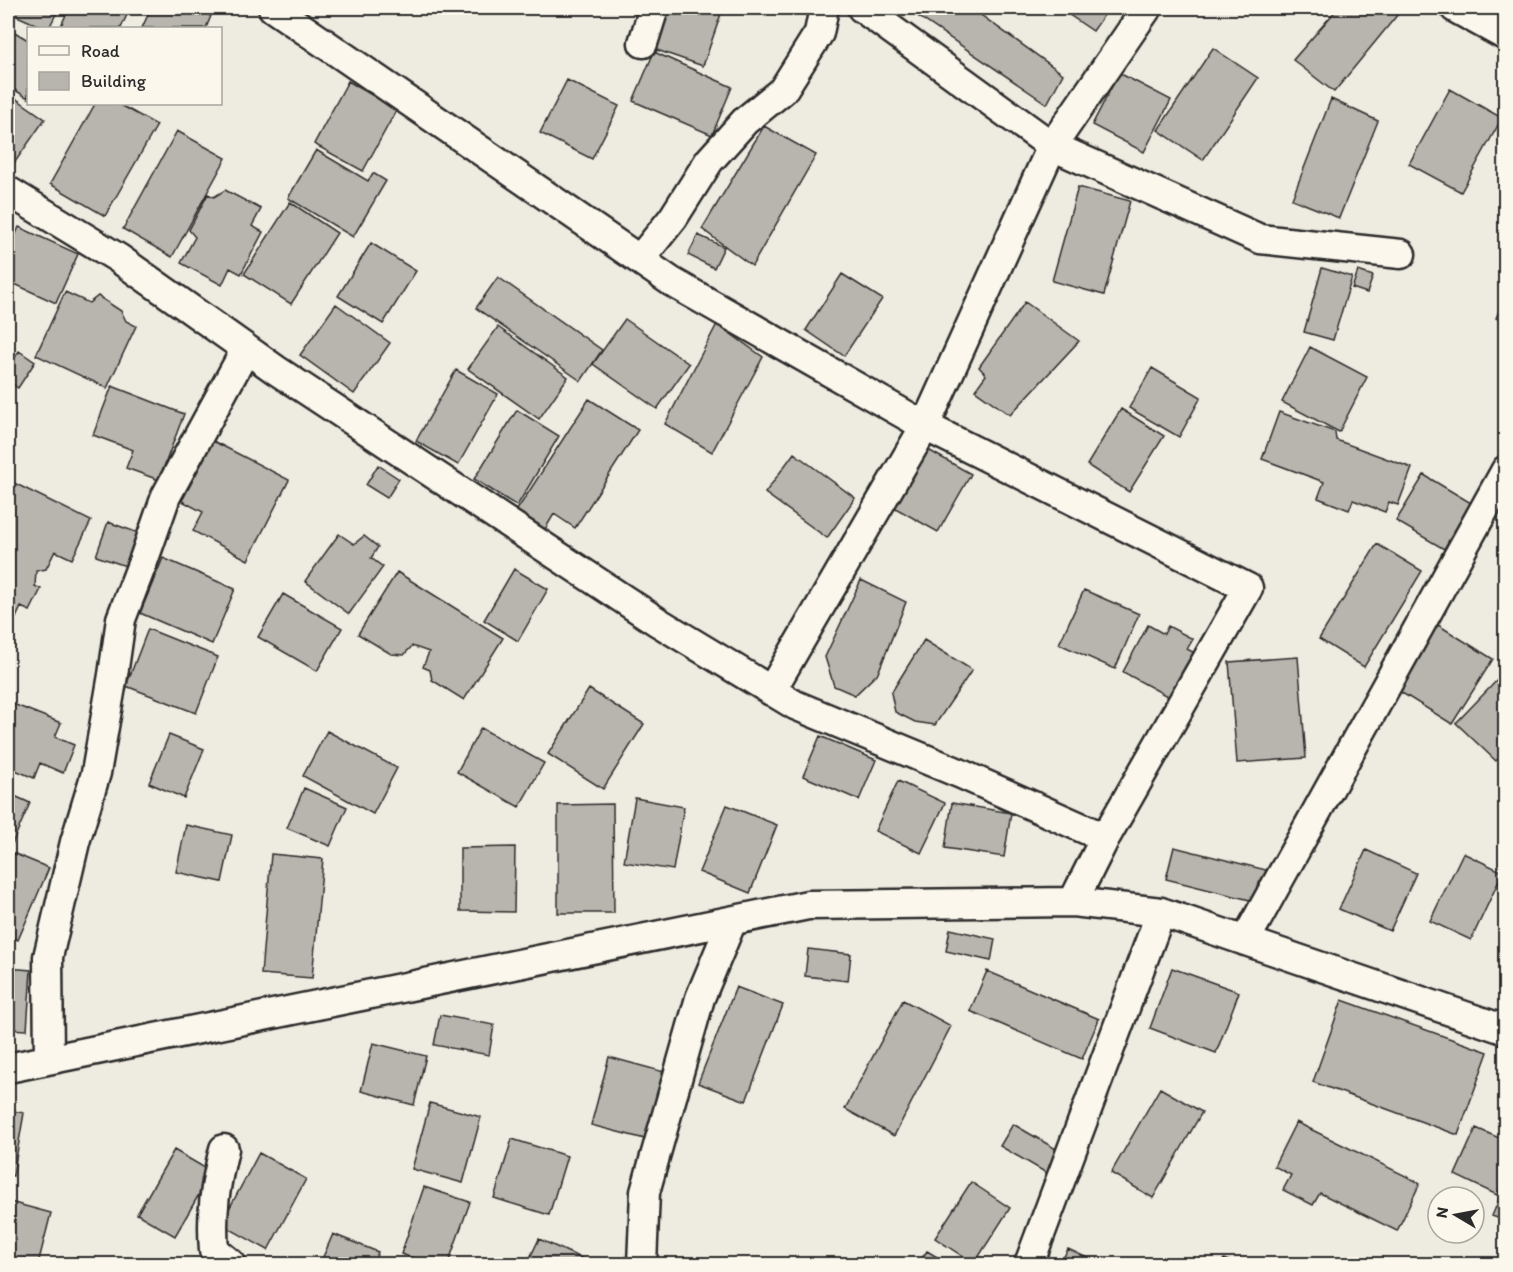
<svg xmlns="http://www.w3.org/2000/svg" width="1513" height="1272" font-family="Itim,sans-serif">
	<rect width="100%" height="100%" fill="#eeebe0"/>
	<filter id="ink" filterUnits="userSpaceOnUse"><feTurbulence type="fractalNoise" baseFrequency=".0167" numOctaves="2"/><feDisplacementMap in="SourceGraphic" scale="12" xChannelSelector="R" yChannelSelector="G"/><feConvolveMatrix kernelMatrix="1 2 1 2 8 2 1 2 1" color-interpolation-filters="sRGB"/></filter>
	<g filter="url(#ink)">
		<path fill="#b8b5ae" stroke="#2b2b2b" stroke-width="1.5" d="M8 8H59L49 28H44L8 12Z
			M69 8H130L121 28H60Z
			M151 8H193L211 16 206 28H142Z
			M664 8H723L703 66 651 48Z
			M906 8H971L1063 74 1047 104Z
			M1059 8H1109L1093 31Z
			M1338 8H1403L1334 92 1293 60Z
			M8 28 28 40V98L8 86Z
			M1213 48 1258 78 1203 160 1158 130Z
			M654 52 732 87 712 135 633 101Z
			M1119 73 1171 100 1144 152 1092 125Z
			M567 80 619 106 592 159 540 133Z
			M348 81 375 97 381 86 403 98 363 171 314 144Z
			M1450 89 1502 118 1461 192 1409 164Z
			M8 93 45 119 13 165 8 161Z
			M1331 99 1378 121 1339 218 1292 199Z
			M95 104H119L157 125 105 216 50 184Z
			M764 126 816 155 752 266 702 229Z
			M177 131 226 158 172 257 123 229Z
			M316 150 368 181 373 173 386 181 353 237 288 198Z
			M1078 187 1130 201 1104 295 1052 281Z
			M225 190 261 209 252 226 263 232 241 274 230 268 222 285 181 263 195 237 189 230 208 194 214 197Z
			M290 202 337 233 291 304 244 274Z
			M19 227 78 254 56 303 8 281V252Z
			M698 235 724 247 714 268 688 255Z
			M371 243 416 271 383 324 338 296Z
			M1322 268 1352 277 1333 340 1304 332Z
			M1358 271 1373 276 1367 293 1352 288Z
			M842 274 882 299 844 356 806 330Z
			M498 277 602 350 581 381 476 308Z
			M65 292 89 303 98 296 121 311 126 321 136 326 107 388 36 355Z
			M1506 295V322L1496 318Z
			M1025 302 1079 341 1010 415 975 390 986 375 979 367Z
			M336 304 390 343 354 394 300 355Z
			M625 319 689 364 657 409 593 364Z
			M717 324 763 357 712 452 665 424Z
			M498 327 568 377 539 419 468 369Z
			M1310 347 1367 377 1339 432 1282 402Z
			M19 351 35 362 18 388 8 381V368Z
			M1152 368 1201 397 1179 437 1129 408Z
			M456 370 498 394 458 465 416 441Z
			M112 386 184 414 159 480 126 468 133 450 93 435Z
			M589 399 638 430 575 528 554 514 544 531 515 513Z
			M1121 409 1164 436 1129 492 1087 465Z
			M517 410 559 436 517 506 474 479Z
			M1279 412 1335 432 1336 440 1412 468 1398 505 1389 502 1385 512 1353 500 1349 510 1318 498 1324 482 1262 459Z
			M213 441 289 480 248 560 193 531 203 512 182 501Z
			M923 447 971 474 938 532 890 505Z
			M794 453 855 498 827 538 765 493Z
			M378 465 399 479 387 498 366 485Z
			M1424 475 1471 503 1444 549 1396 521Z
			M8 480 91 521 72 559 55 551 46 569 36 571 35 586 41 589 30 611 21 607 15 620 8 617Z
			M108 522 144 535 132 568 96 556Z
			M339 534 354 544 364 536 378 547 371 558 383 567 349 614 305 581Z
			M1377 544 1422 571 1364 667 1319 639Z
			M163 558 235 589 212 644 140 613Z
			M514 569 548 589 518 641 484 620Z
			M397 572 503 638 464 700 432 680 430 670 423 667 429 652 412 646 404 655 391 654 358 634Z
			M861 580 906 602 878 673 855 695 834 686 825 657Z
			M1084 590 1139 614 1115 669 1059 644Z
			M283 594 342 628 317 671 258 637Z
			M1435 623 1493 659 1452 724 1394 688Z
			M1148 625 1164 634 1168 626 1193 639 1187 649 1202 657 1178 702 1123 672Z
			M148 629 218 657 196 713 126 686Z
			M924 640 972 670 935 725 915 722 895 712 891 693Z
			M1298 657 1306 758 1237 763 1229 662Z
			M1502 675 1506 679V751L1496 761 1456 723Z
			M589 689 644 724 603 789 548 754Z
			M8 702 61 723 55 737 74 745 63 773 40 763 34 778 8 767Z
			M481 728 544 763 519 807 457 772Z
			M327 731 397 768 373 814 303 776Z
			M169 735 204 749 184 798 149 783Z
			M820 736 876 760 859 800 803 776Z
			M898 781 945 803 921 853 875 831Z
			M304 788 347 807 330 846 287 828Z
			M8 793 30 803 11 846 8 845Z
			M635 798 684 807 673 870 624 862Z
			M952 803 1011 813 1004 857 945 848Z
			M613 804 614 913H558V805Z
			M727 805 777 825 750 893 699 872Z
			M186 825 232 835 222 882 176 872Z
			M515 847 514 912 460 911V848Z
			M1174 847 1266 870 1258 902 1166 879Z
			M1366 850 1416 873 1390 931 1339 909Z
			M8 851 49 868 18 940 8 936Z
			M1463 853 1503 872 1471 940 1430 921Z
			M271 854 323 859 312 978 261 974Z
			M950 929 995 939 991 961 946 951Z
			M808 949 851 954 848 981 805 976Z
			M8 968 31 970 27 1030 8 1029Z
			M1172 968 1239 992 1216 1053 1150 1028Z
			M987 971 1099 1019 1082 1059 970 1011Z
			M736 987 783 1005 746 1101 698 1083Z
			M903 1000 951 1026 894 1136 845 1109Z
			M1342 1000 1488 1052 1458 1135 1313 1082Z
			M440 1015 494 1025 489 1055 434 1045Z
			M373 1043 426 1056 414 1105 361 1091Z
			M609 1057 664 1072 645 1139 591 1125Z
			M1160 1088 1202 1112 1153 1198 1111 1173Z
			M430 1103 481 1117 463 1183 412 1169Z
			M8 1110 24 1113 13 1176 8 1175Z
			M1296 1122 1420 1183 1397 1231 1320 1193 1313 1205 1283 1190 1291 1175 1274 1166Z
			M1013 1124 1068 1156 1055 1178 1000 1146Z
			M1476 1128 1506 1141V1176L1497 1195 1455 1175Z
			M512 1139 567 1156 549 1215 494 1198Z
			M174 1150 212 1172 175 1236 137 1214Z
			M259 1153 306 1179 268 1250 221 1224Z
			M971 1182 1010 1208 974 1264 935 1238Z
			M1506 1183V1221L1492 1216Z
			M424 1187 470 1202 448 1264H432L401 1254Z
			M10 1202 51 1213 38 1264H8V1211Z
			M333 1234 378 1252 373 1264H320Z
			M539 1239 594 1264H527Z
			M1068 1249 1100 1264H1060Z
			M927 1251 949 1264H918Z
			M1224 1259 1235 1264H1221Z"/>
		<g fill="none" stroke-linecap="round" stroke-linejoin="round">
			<g stroke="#2b2b2b" stroke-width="33">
				<path id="minor" d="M273 8 672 282 925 426 771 691
					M862 8 1052 146 1260 239 1401 254
					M1455 8 1506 36
					M643 43 654 8
					M8 191 118 258 276 370 658 622 795 705 959 773 1105 838
					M640 259 673 218 709 161 745 121 783 90 819 33 824 8
					M1073 902 1105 838 1248 588 925 426 1052 146 1147 8
					M1245 941 1506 470
					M49 1059 48 957 75 842 96 773 113 675 121 619 144 559 166 496 246 349
					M8 1068 808 905 1073 902 1161 912 1506 1030
					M224 1149C215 1186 211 1212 214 1250L231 1264
					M642 1264 645 1192 700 998 732 921
					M1029 1264 1161 912"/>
			</g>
			<use href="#minor" stroke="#fbf7ec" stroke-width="28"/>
		</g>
	</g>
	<rect width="1513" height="1272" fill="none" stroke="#fbf7ec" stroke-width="30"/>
	<rect x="15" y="15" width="1483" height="1242" fill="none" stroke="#2b2b2b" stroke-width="2" filter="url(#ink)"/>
	<rect x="27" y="27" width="195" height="78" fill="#fbf7ec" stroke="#a8a59f" stroke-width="1.5"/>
	<rect x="39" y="46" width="30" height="9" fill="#fbf7ec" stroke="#a8a59f" stroke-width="1.5"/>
	<text x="81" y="57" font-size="18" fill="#2b2b2b">Road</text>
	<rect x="39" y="72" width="30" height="18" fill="#b8b5ae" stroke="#a8a59f" stroke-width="1.5"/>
	<text x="81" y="87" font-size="18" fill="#2b2b2b">Building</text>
	<g transform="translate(1456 1215) rotate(280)"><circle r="28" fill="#fbf7ec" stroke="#a8a59f" stroke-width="1.5"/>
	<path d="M0-4.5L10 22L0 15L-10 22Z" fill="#2b2b2b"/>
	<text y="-9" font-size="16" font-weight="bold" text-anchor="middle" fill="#2b2b2b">N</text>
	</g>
</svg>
